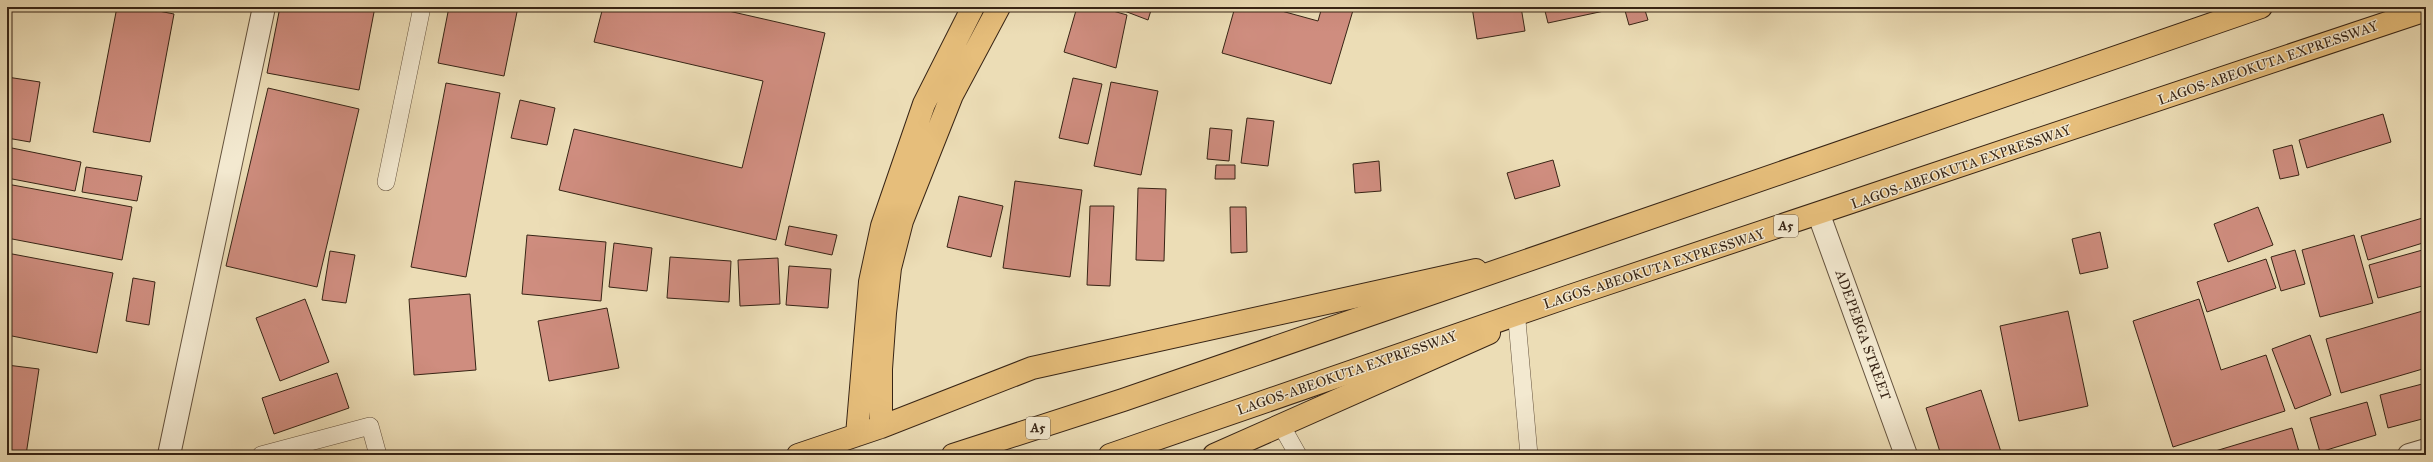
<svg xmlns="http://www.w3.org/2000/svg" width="2433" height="462" font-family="'IM FELL Great Primer',serif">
	<rect width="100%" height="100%" fill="#ecddb6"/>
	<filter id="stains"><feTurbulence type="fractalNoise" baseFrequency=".005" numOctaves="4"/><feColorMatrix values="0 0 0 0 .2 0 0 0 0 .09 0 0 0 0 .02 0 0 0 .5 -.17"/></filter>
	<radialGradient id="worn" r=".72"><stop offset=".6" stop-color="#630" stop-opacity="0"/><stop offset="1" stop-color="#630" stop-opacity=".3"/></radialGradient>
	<path fill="#cf8d7f" stroke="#372415" d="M117 7H138L174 14 150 142 93 132Z
		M280 7H375L359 90 267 73Z
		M449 7H518L504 76 438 63Z
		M603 7H711L825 33 776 240 559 190 574 129 742 168 763 81 594 42Z
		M1077 7H1099L1127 15 1116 68 1064 52Z
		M1114 7H1152L1148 20Z
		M1235 7H1267L1318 21 1322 7H1354L1331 84 1222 53Z
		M1472 7H1521L1525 31 1477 39Z
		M1544 7H1618V8L1548 23Z
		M1624 7H1644L1648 20 1629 25Z
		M7 77 40 82 30 142 7 138Z
		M1073 78 1102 84 1088 144 1059 138Z
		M1111 82 1158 91 1141 175 1094 166Z
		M446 83 500 93 466 277 411 267Z
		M268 88 359 109 317 287 226 266Z
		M520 100 555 108 547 145 511 138Z
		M2383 114 2391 142 2307 168 2299 140Z
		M1247 118 1274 121 1268 166 1241 163Z
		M1210 128 1232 130 1229 161 1207 159Z
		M2292 145 2299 175 2280 179 2273 150Z
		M7 147 81 162 75 191 7 178Z
		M1553 160 1560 186 1515 199 1507 173Z
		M1379 161 1381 191 1355 193 1353 164Z
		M1216 165H1235V179H1215Z
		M86 167 142 176 137 201 82 192Z
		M1015 181 1082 190 1070 277 1003 268Z
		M7 184 132 207 122 260 7 238Z
		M1138 188 1166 189 1164 261 1136 260Z
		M959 196 1003 206 991 257 947 247Z
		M1090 206H1114L1110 286 1087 285Z
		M1230 207H1246L1247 252 1231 253Z
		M2258 207 2273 245 2228 262 2214 224Z
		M2426 217V242L2368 260 2361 236Z
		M789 226 837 235 832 255 785 245Z
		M2100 232 2108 268 2080 274 2072 239Z
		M527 235 606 242 601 301 522 294Z
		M2354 235 2373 303 2320 317 2302 250Z
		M614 243 652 248 647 291 609 287Z
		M2426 249V285L2378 298 2369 265Z
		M2295 250 2305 284 2281 291 2271 257Z
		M330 251 355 255 346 303 322 300Z
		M7 253 113 273 97 353 7 335Z
		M670 257 731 261 729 302 667 298Z
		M778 258 780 304 740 306 738 260Z
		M2266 259 2276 288 2207 312 2197 282Z
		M789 266 831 269 828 308 786 305Z
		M133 278 155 282 149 325 126 321Z
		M470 294 476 370 414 375 409 299Z
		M305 299 329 362 280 381 256 318Z
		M2199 299 2221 370 2266 355 2285 411 2173 447 2133 321Z
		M607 308 619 368 549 381 538 321Z
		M2426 310V368L2341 393 2326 339Z
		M2068 311 2088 406 2019 421 2000 326Z
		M2310 335 2331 395 2295 409 2272 349Z
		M7 365 39 369 26 455H7Z
		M337 373 349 408 274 434 262 398Z
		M2426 383V418L2388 428 2380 395Z
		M1981 390 2002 455H1941L1926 408Z
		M2367 402 2376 435 2320 452 2310 418Z
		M2292 428 2300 455H2202Z"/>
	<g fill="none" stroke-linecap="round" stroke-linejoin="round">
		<g stroke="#64523d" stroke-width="18">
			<path id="service" d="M386 182 422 7
				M1517 321 1529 455
				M1281 425 1298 455
				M261 455 370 426 378 455"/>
		</g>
		<g stroke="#64523d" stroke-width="24">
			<path id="minor" d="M1819 215 1906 455
				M169 455 264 7
				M2409 455 2426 450"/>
		</g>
		<g stroke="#372415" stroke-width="24">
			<path id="primary" d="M881 427V369L885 313 890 268 902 221 952 95 999 7
				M857 435 870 282 882 226 924 104 973 7
				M798 455 881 427 1032 368 1476 270
				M1214 455 1489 333"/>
		</g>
		<g stroke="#372415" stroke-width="24">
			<path id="trunk" d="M953 455 1123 400 2261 7
				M1110 455 1570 296 2426 10"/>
		</g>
		<use href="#service" stroke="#f3e9d0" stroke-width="17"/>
		<use href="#minor" stroke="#f3e9d0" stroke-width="22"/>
		<use href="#primary" stroke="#e6be7b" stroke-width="22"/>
		<use href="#trunk" stroke="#e6be7b" stroke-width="22"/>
	</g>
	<g text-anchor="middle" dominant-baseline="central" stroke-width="3" stroke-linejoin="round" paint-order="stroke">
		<g fill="#f3e9d0" stroke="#6f5f4d" stroke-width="1">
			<rect x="1774" y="215" width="24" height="22" rx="3"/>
			<rect x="1026" y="417" width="24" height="22" rx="3"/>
		</g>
		<g font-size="13" font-weight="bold" fill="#372415">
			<text x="1786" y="226">A5</text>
			<text x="1038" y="428">A5</text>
		</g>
		<g font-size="14" fill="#372415" stroke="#f3e9d0">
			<text transform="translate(2268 63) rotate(-19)">LAGOS-ABEOKUTA EXPRESSWAY</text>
			<text transform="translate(1961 167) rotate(-19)">LAGOS-ABEOKUTA EXPRESSWAY</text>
			<text transform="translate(1654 269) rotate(-18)">LAGOS-ABEOKUTA EXPRESSWAY</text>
			<text transform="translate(1863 335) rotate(70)">ADEPEBGA STREET</text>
			<text transform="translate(1347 373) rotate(-19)">LAGOS-ABEOKUTA EXPRESSWAY</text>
		</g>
	</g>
	<rect width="2433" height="462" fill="none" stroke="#ecddb6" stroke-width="24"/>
	<rect x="8" y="8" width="2417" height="446" fill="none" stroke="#372415" stroke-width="2"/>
	<rect x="12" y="12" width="2409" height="438" fill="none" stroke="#372415"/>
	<rect width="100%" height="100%" filter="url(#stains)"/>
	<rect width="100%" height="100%" fill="url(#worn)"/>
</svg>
